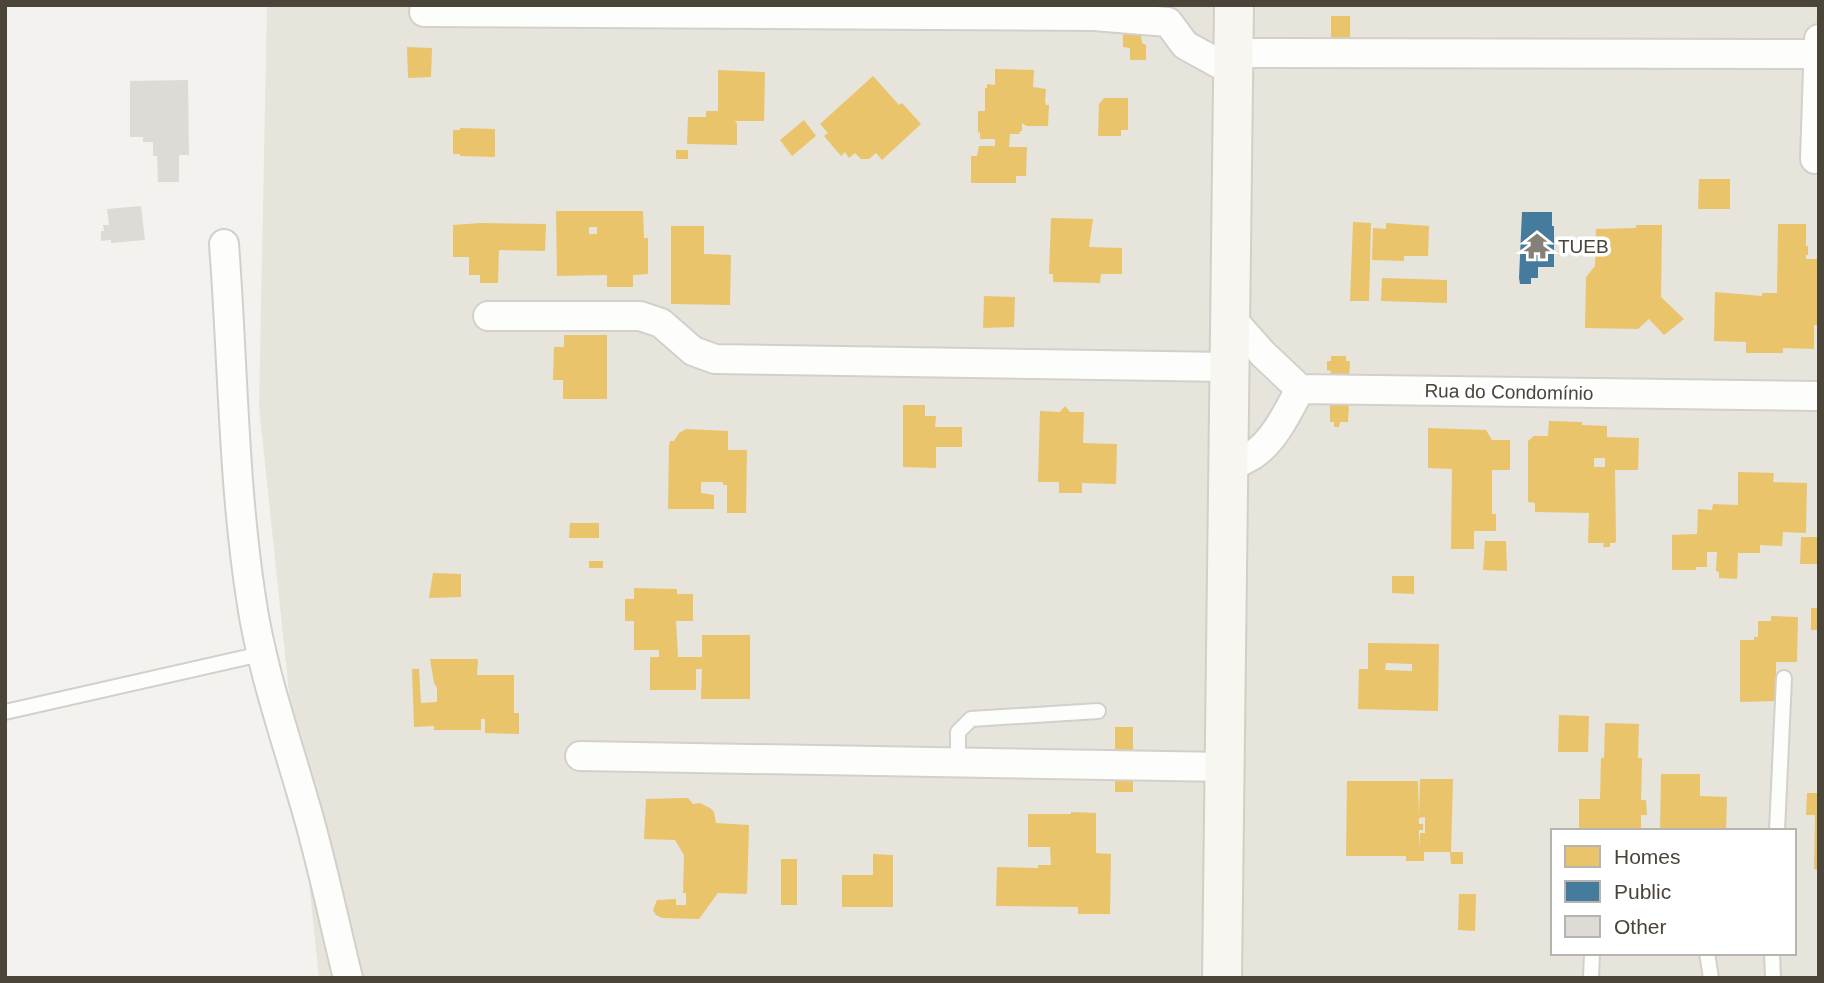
<svg xmlns="http://www.w3.org/2000/svg" width="1824" height="983" font-family="Helvetica,sans-serif">
	<rect width="100%" height="100%" fill="#f4f2ee"/>
	<path fill="#e7e4dc" fill-rule="evenodd" d="M267 5H1819V978H319L259 407ZM1553 831H1794V953H1553Z"/>
	<path fill="#e9c46a" fill-rule="evenodd" d="M1331 16H1350V38L1331 39Z
		M1123 31H1136L1141 35 1142 43 1146 45V60H1130V48L1123 47Z
		M407 47 432 48 431 77 408 78Z
		M995 69 1034 70 1033 87 1046 89 1045 101 1046 105H1049L1048 126H1027L1022 123V131L1019 132 1020 134H1010L1009 147H1027L1026 176H1016V183H971V156H977L979 146H995V139H980V132L978 133V111H985V88H987V84L995 85Z
		M718 70 765 72 764 121H734L737 123V145L687 144 688 117H706V111H718Z
		M873 76 899 105 902 103 921 124 882 160 876 153 869 159H861L855 153 849 158 845 152 841 156 824 136 828 133 820 124Z
		M1104 98H1128V130H1121V136H1098L1099 104Z
		M804 120 816 136 792 156 780 140Z
		M460 128 495 129V157L460 156V154H453V130H460Z
		M676 150H688V159H676Z
		M1699 179H1730V209H1698Z
		M556 211H643L644 238H648V274L633 275V287H607V275L557 276ZM589 227H597V234H589Z
		M1051 218 1093 219 1089 247 1122 248V274H1101L1100 283 1053 282V274H1049Z
		M1353 222 1371 223 1369 301H1350Z
		M481 223 546 224 545 251 499 250 498 283H480V275H469V257H453V225Z
		M1386 223 1429 226 1428 256H1404V261L1372 260 1373 228 1386 229Z
		M1778 224H1806V246H1808V255H1806V259H1819V300L1817 325H1814V349L1783 348V353H1746V342L1714 341 1715 292 1762 296V293H1777Z
		M1636 225H1662L1661 297 1684 319 1664 335 1649 319 1638 329 1585 328 1586 277 1595 266 1596 229 1636 228Z
		M671 226H704V254L731 255 730 305 671 304Z
		M1382 278 1447 280V303L1381 301Z
		M984 296 1015 297 1014 327 983 328Z
		M564 335H607V399H563V380H553L554 347H564Z
		M1331 356H1346V361H1350L1349 378H1330L1331 371 1327 370V361H1331Z
		M1330 402 1349 403 1348 422H1340L1339 427H1334V422H1330Z
		M903 405H925V416H936L935 427H962V447H936V468L903 467Z
		M1065 406 1070 412H1084L1083 443 1117 444 1116 484 1082 483V493H1059V482H1038L1040 411 1060 412Z
		M1549 421 1582 422V425L1607 426V437L1639 438 1638 470H1615L1616 541 1615 543H1610V547H1603L1604 543H1588L1589 513 1535 512V503L1528 502V441L1534 436H1548ZM1594 458H1605V467H1594Z
		M1428 428 1486 430 1492 440H1510V470H1492V514H1496V531H1474V549H1451L1452 469 1428 468Z
		M686 429 728 431V450H747L746 513H727V485H723V482H701V493L714 495V509H668L669 445 670 441H674L679 433Z
		M1738 472 1774 473 1773 482 1807 483 1806 533 1783 532 1782 546 1760 545V553H1738L1737 579 1719 578V572L1716 571 1717 552H1707V567H1696V570H1672V535L1697 534 1698 509 1712 510 1713 504 1738 505Z
		M570 523H599V538H569Z
		M1801 537H1819V564H1800Z
		M1485 541H1506L1507 571 1483 570Z
		M589 561H603V568H589Z
		M433 573 461 574V597L429 598Z
		M1392 576H1414V594L1392 593Z
		M634 588 677 589V594H693V621H676L678 657H702V635H750V699H701L702 669H696V690H650V657H659V650H634V621H625V599H634Z
		M1811 608H1819V630H1811Z
		M1771 616 1798 617 1797 662H1776V701L1740 702V640H1754V637H1758V621H1771Z
		M1368 643 1439 644 1438 711 1358 709 1359 669H1368ZM1386 663 1412 664V671L1385 670Z
		M430 659H478L477 675H514V713H519V734L485 733V719H481V730H434V726L414 727 412 669H419L421 703 437 702V688L434 683Z
		M1559 715 1589 716 1588 752H1558Z
		M1605 723 1639 724 1638 758H1642L1641 800H1646L1647 815H1641V831H1579V799H1600L1601 758H1604Z
		M1115 727H1133V750H1115Z
		M1115 774H1133V792H1115Z
		M1661 774H1700V796L1727 797 1726 831H1660Z
		M1420 779H1453L1451 852H1463V864H1451L1450 852H1424V861H1406V856H1346L1347 781H1418L1419 816ZM1425 817V833H1420L1419 850V830H1423V824H1419V818Z
		M1807 793H1819V870L1814 869 1815 815H1806Z
		M684 798H688L693 804 700 803 710 808 714 812 716 823 749 825 747 894 718 893 699 919 662 918 656 915 653 910 657 900 676 899V905H686V893H683L684 855 675 840 644 839 646 799Z
		M1071 812 1096 813V853L1111 854 1110 914H1078V907L996 906 997 867 1038 868V865H1051L1050 847H1028V814H1071Z
		M873 854 893 855V907H842V875H873Z
		M781 859H797V905H781Z
		M1459 894H1476L1475 931 1458 930Z"/>
	<path fill="#457b9d" d="M1522 212H1552V226H1554V267H1538V278H1531V284H1520L1519 278Z"/>
	<path fill="#dedbd6" d="M188 80 189 155H179V182H158L157 156H153V142H143V137H130V81Z
		M141 206 145 240 111 243V240L101 241V231H104L103 225H109L107 209Z"/>
	<g fill="none" stroke-linecap="round" stroke-linejoin="round">
		<g stroke="#d2d0cb" stroke-width="18">
			<path id="lane" d="M5 712 261 654
				M958 762V732L971 719 1098 711
				M1777 831 1784 678
				M1707 953 1711 978
				M1772 953 1773 978
				M1591 978 1592 953"/>
		</g>
		<g stroke="#d2d0cb" stroke-width="32">
			<path id="street" d="M424 12 1094 16 1168 22
				M1168 22 1185 45 1234 72
				M1234 53 1818 54
				M1815 159 1819 39
				M224 244C233 362 233 481 251 598 261 667 284 732 303 798 321 857 333 918 348 978
				M488 316H640L661 323 693 351 715 359 1228 367
				M1230 317 1263 354 1300 389 1819 396
				M1227 468C1236 464 1245 460 1253 455 1275 440 1288 411 1300 389
				M580 756 1226 767"/>
		</g>
		<g stroke="#d3cfc5" stroke-width="42">
			<path id="secondary" d="M1222 978 1234 5"/>
		</g>
		<use href="#lane" stroke="#fdfdfc" stroke-width="14"/>
		<use href="#street" stroke="#fdfdfc" stroke-width="28"/>
		<use href="#secondary" stroke="#f7f6f1" stroke-width="38"/>
	</g>
	<defs>
		<g id="temple-bare" transform="scale(2.1)"><path d="M0-6L5-2H3V0L6.5 2.5H4V6H1.5V3h-3V6H-4V2.5H-6.5L-3 0V-2H-5Z" fill="#868178" stroke="#fff" stroke-width="2.5" paint-order="stroke"/></g>
	</defs>
	<g fill-rule="evenodd">
		<use href="#temple-bare" x="1537" y="246"/>
	</g>
	<g text-anchor="middle" dominant-baseline="central" stroke-width="7" stroke-linejoin="round" paint-order="stroke">
		<g font-size="19" fill="#4b4439" stroke="#fff" text-anchor="start">
			<text x="1558" y="246">TUEB</text>
		</g>
		<g font-size="19" fill="#4b4439" stroke="#fff">
			<text transform="translate(1509 392) rotate(1)">Rua do Condomínio</text>
		</g>
	</g>
	<rect width="1824" height="983" fill="none" stroke="#4b4439" stroke-width="14"/>
	<rect x="1551" y="829" width="245" height="126" fill="#ffffff" stroke="#b7b4b0" stroke-width="2"/>
	<rect x="1565" y="846" width="35" height="21" fill="#e9c46a" stroke="#b7b4b0" stroke-width="2"/>
	<text x="1614" y="864" font-size="21" fill="#4b4439">Homes</text>
	<rect x="1565" y="881" width="35" height="21" fill="#457b9d" stroke="#b7b4b0" stroke-width="2"/>
	<text x="1614" y="899" font-size="21" fill="#4b4439">Public</text>
	<rect x="1565" y="916" width="35" height="21" fill="#dedbd6" stroke="#b7b4b0" stroke-width="2"/>
	<text x="1614" y="934" font-size="21" fill="#4b4439">Other</text>
</svg>
